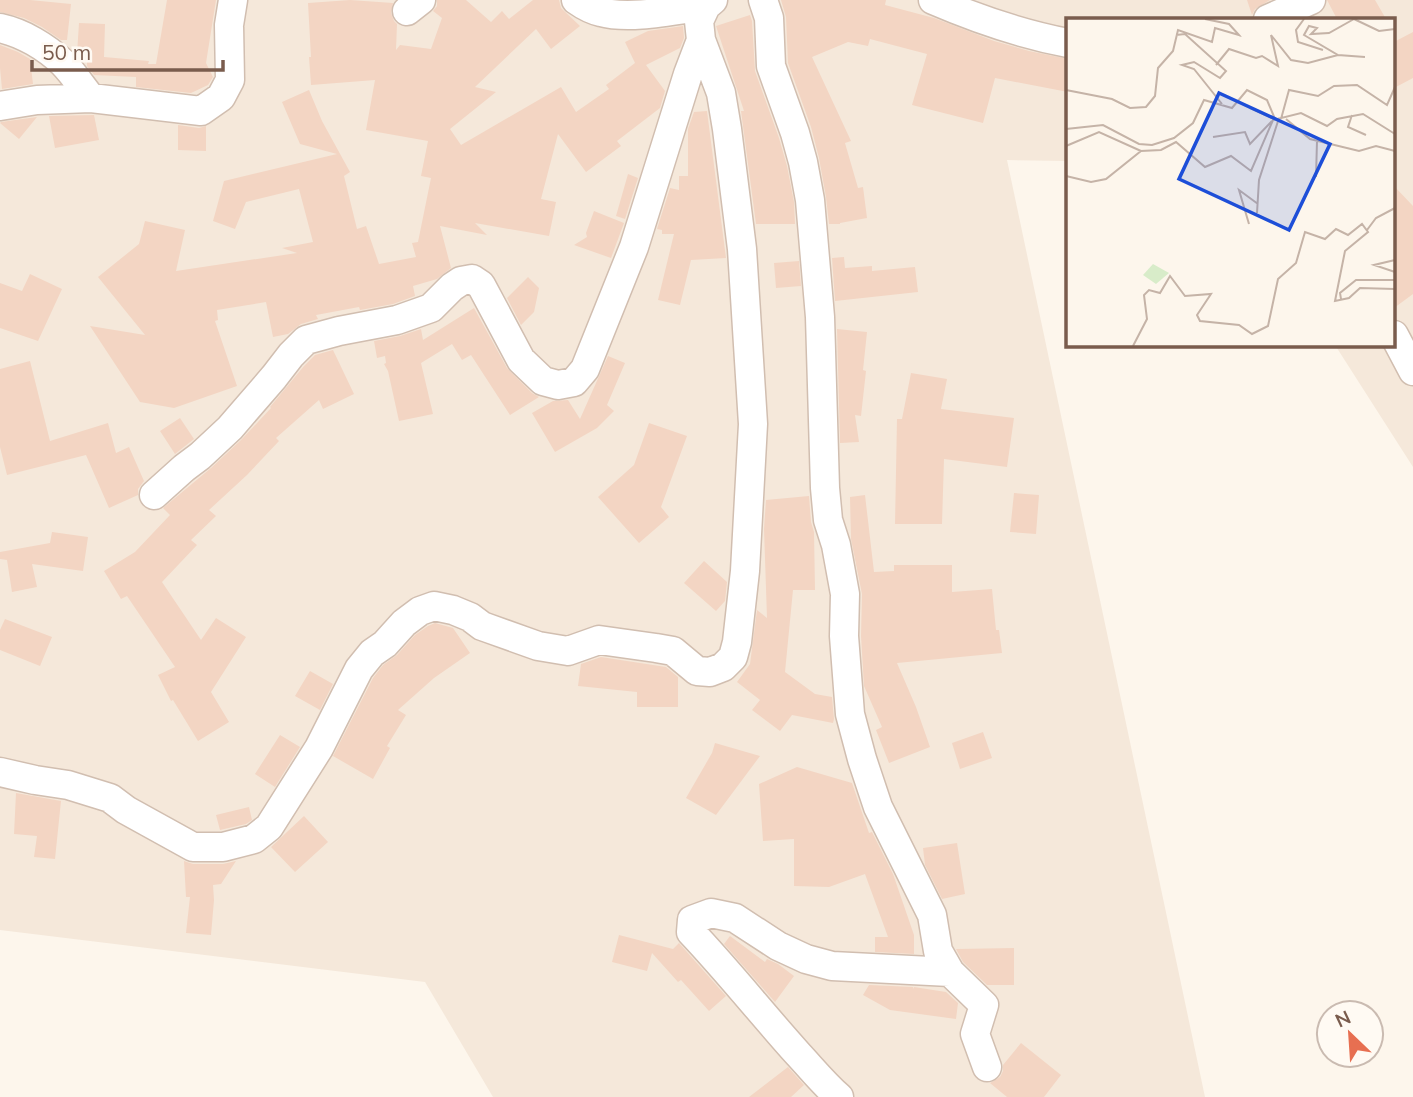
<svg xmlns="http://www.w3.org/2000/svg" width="1413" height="1097" font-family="Mulish,sans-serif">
	<rect width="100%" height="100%" fill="#fdf6ec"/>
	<path fill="#f5e8da" d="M0 0H1413V467L1335 345H1394V19H1068V161L1007 160 1205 1097H493L425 982 0 930Z"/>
	<path fill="#f3d5c3" d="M0 0H30L71 4 67 40H61L42 27 24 18 0 12Z
		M167 0H216L206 63 213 77 208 85 191 93 136 87V77L94 75 87 66V62L84 61 77 54 79 23 105 24 104 57 149 61 148 64H156Z
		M350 0 393 3 391 13 394 21 397 24 396 50 400 45 431 49 442 18 433 11 437 6V0H466L491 22 502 11 509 19 533 0H559L561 8 580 26 551 49 536 29 475 87 496 92 450 129 461 145 561 87 576 112 609 89 606 85 635 63 625 42 648 31 683 26 684 38 680 48 646 65 665 91 660 108 617 141 621 146 586 172 558 134 541 199 556 202 549 236 475 223 487 235 440 226 451 268 437 279 413 286 415 296 393 304 360 310 359 307 316 315 318 319 301 324 288 334 273 337 266 302 217 310 218 320 215 321 237 386 174 408 140 402 90 326 145 335 98 277 139 244 145 221 185 230 176 271 297 253 282 248 313 242 299 189 246 202 235 229 213 221 224 181 337 154 300 144 282 102 309 90 322 121 350 172 344 176 357 229 366 226 379 264 416 257 412 243 418 242 431 178 421 176 428 141 366 130 375 80 311 85 309 57H311L308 3Z
		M781 0H886L885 5 934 18 994 41 1029 51 1068 59V92L995 78 983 123 912 105 927 54 870 39 868 46 848 42 812 57 851 141 845 143 858 188 863 187 867 218 840 223V224H829L826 197 819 158 811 127 788 63 786 17Z
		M1247 0H1270L1255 9 1252 15Z
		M1327 0H1375L1386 19H1337Z
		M750 15 752 21 755 71 779 138 787 166 794 202 795 224H756L741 111H744L716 26Z
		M1413 32V78L1394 88V42Z
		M0 45 18 52 30 59 33 84 2 89 0 68Z
		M707 111 726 258 691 260 680 305 658 300 674 234H662V230L657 229 670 188 679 190V176H688V129L694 112Z
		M94 115 99 140 55 148 49 116Z
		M37 117 19 139 0 123 1 122Z
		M178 125 199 128 206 126V151L178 150Z
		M628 174 638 178 625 219 616 216Z
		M1394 186 1413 206V294L1394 308Z
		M594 211 624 223 611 258 574 245 587 237 586 233Z
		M844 257 845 268 872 266V271L915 267 918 292 835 301 832 258Z
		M799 261 801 286 776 288 774 263Z
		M30 274 62 289 38 341 0 328V283L22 291Z
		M528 277 539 288 534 312 521 325 507 298Z
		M474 308 507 368 532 393 539 397 510 415 471 355 462 360 452 344 421 363 433 414 399 421 388 371 384 364 386 363 385 356 377 358 374 341 400 336 421 329 423 340Z
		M837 329 867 332 863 370 866 371 861 416 855 415 859 442 840 443Z
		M333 350 354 394 323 409 319 400 276 438 279 441 247 475 209 510 216 516 191 540 197 545 162 582 201 640 216 618 246 637 211 692 229 722 198 741 173 700 171 701 158 675 175 667 127 596 121 599 104 571 135 552 170 515 163 508 211 468 241 440 271 408 270 407 304 366 315 355Z
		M608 356 625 363 607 405 614 411 597 428 555 452 532 413 553 401 568 400 580 419Z
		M30 361 50 441 108 423 116 453 129 447 144 481 138 489V495L109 508 86 455 7 475 0 447V369Z
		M911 373 947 379 941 409 1014 418 1007 467 944 459 942 524H895L897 419H902Z
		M180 418 194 439 175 454 160 431Z
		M649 423 687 436 661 507 669 517 639 543 598 497 634 465Z
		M1014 493 1039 495 1036 534 1010 532Z
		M865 495 874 572 894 571V565H952V592L992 589 996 630H999L1002 653 897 663 916 707 930 747 889 763 876 730 882 727 864 686 861 636 862 594 851 539 850 497Z
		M809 496 811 522 814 532 815 590H793L785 672 815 694 832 697 834 719 833 723 792 715 780 731 752 710 760 700 737 682 750 664 757 610 767 618 764 529 766 500Z
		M52 532 88 537 83 571 32 564 37 587 12 592 7 560 0 559V552L50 543Z
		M704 561 727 582 725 601 716 611 684 583Z
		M5 619 52 637 40 666 0 650V630Z
		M435 623 453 628 470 653 434 678 398 710 406 715 387 746 390 748 373 779 333 756 373 678 383 665 397 655 415 635 428 626Z
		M601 657 666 667 678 677V707H637V692L578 686 581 664Z
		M310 671 333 684 320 710 295 696Z
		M983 732 992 758 960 769 952 743Z
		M280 735 300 747 275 787 255 774Z
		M715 743 760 756 716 815 686 798 712 753Z
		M797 767 852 783 869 833 872 832 893 874 914 935V954L875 952V937H888L865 874 829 887 794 886V839L763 841 759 784Z
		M16 793 61 801 55 859 34 857 37 836 14 834Z
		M249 807 252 820 246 824 220 830 216 815Z
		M304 816 328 842 295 872 271 847Z
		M957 843 965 894 942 899 925 865 923 848Z
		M184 861 193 864H223L236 861 221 884 213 885 214 900 211 935 186 933 190 897H186Z
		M619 935 673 949 679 943 726 996 709 1011 681 980 678 982 652 953 647 971 612 962Z
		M730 936 765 962 767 959 778 964 794 976 775 1002 724 944Z
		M1014 948V985H987L963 962 956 949Z
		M869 985 913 987V989L914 987 946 992 958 1003 956 1019 890 1010 863 995Z
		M1021 1043 1061 1075 1044 1097H1007L990 1083 1000 1077 1003 1071V1065Z
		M788 1067 804 1085 791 1097H749Z"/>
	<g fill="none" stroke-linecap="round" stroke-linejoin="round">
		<g stroke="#d1beb0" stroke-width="31">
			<path id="street" d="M576 0C583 5 592 10 601 12 630 20 675 10 706 6
				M763 0 769 18 771 66 795 133 803 162 810 200 820 317 825 488 828 520 836 545 845 594 844 636 850 714 862 759 878 807 932 915 938 951 950 972 984 1005 975 1034 987 1067
				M933 0C977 19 1021 34 1068 43
				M407 11 421 0
				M1268 19 1311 0
				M0 28C23 33 46 47 63 63 73 73 82 87 91 98
				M0 106 37 100 91 98 201 111 221 97 230 80 229 25 233 0
				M1394 335 1413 371
				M154 495 184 468 200 456 230 428 274 377 291 355 306 340 339 331 397 320 431 308 452 287 461 281 472 279 481 285 521 360 543 381 558 385 574 382 585 369 634 247 688 74 701 40
				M0 772 35 780 68 785 110 798 126 810 193 847H223L254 839 269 827 319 748 359 669 372 653 385 644 404 623 420 611 434 606 453 610 470 617 482 626 538 646 568 651 599 640 656 648 673 651 697 671 710 672 723 667 733 657 737 642 745 571 753 424 742 249 727 129 721 93 701 40 699 21 706 6 713 0
				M839 1097C824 1084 812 1069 798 1054 762 1014 728 971 691 932L692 920 711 913 735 918 778 946 806 959 832 966 950 972"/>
		</g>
		<use href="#street" stroke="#fff" stroke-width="28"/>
	</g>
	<g transform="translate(1066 18)">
		<rect width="329" height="329" fill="#fdf6ec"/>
		<path d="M87 246 103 255 90 266 77 257Z" fill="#d8ecc9"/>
		<path fill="none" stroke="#c5b3a7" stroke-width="2" d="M238 1 230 12 232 24 257 32M288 1 263 15 245 16 251 10 243 8 238 17 272 37 299 39M288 1 313 13 329 11M110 17 119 16 160 53 154 60 128 44 116 47 128 51 156 86M150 47 163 31 190 40 196 38 212 48 205 17 225 42 242 45 272 37M0 72 46 81 64 90 80 89 89 78 92 50 107 33 112 12 146 24 149 10 173 17 163 6 139 1M184 90 208 101M286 97 282 109 300 117M215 101 223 72 252 78 268 68 291 67 321 87 329 69M220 101 244 121 293 133 310 128 329 133M0 111 37 107 73 126 86 127 108 120 127 105 138 82 166 90 181 72 201 82 209 101M147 119 179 114 184 126 206 103M0 128 33 114 75 133M0 158 25 164 40 161 75 133 95 132 110 124 139 149 165 138 185 153 207 102 235 95 261 108 271 101 297 96 329 116M250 159 251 123M191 195 193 162 213 100M183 206 173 172 192 186M301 212 310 200 329 190M329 242 308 247 329 254M275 281 274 275 290 262H329M67 328 81 301 78 277 83 272 94 275 104 258 119 278 145 276 131 297 134 303 173 307 186 316 202 308 212 261 230 245 239 214 259 221 270 211 282 217 296 206 302 214 279 233 269 283 283 280 294 270 329 271"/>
		<path fill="#1d4ed8" fill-opacity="0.15" stroke="#1d4ed8" stroke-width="3.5" d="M153 75 264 126 223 212 113 161Z"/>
		<rect width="329" height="329" fill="none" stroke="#7a5c4d" stroke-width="3.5"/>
	</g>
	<g transform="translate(1350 1034) rotate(335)"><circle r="33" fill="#fffaf3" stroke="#cabbb1" stroke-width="2"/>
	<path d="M0-5L12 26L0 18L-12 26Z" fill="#e76f51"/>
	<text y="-10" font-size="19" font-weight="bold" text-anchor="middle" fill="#7a5c4d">N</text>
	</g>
	<path d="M32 60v10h191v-10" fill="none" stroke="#7a5c4d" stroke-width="3.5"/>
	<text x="42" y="60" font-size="21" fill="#7a5c4d" stroke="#fffaf3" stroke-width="5" paint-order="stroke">50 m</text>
</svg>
